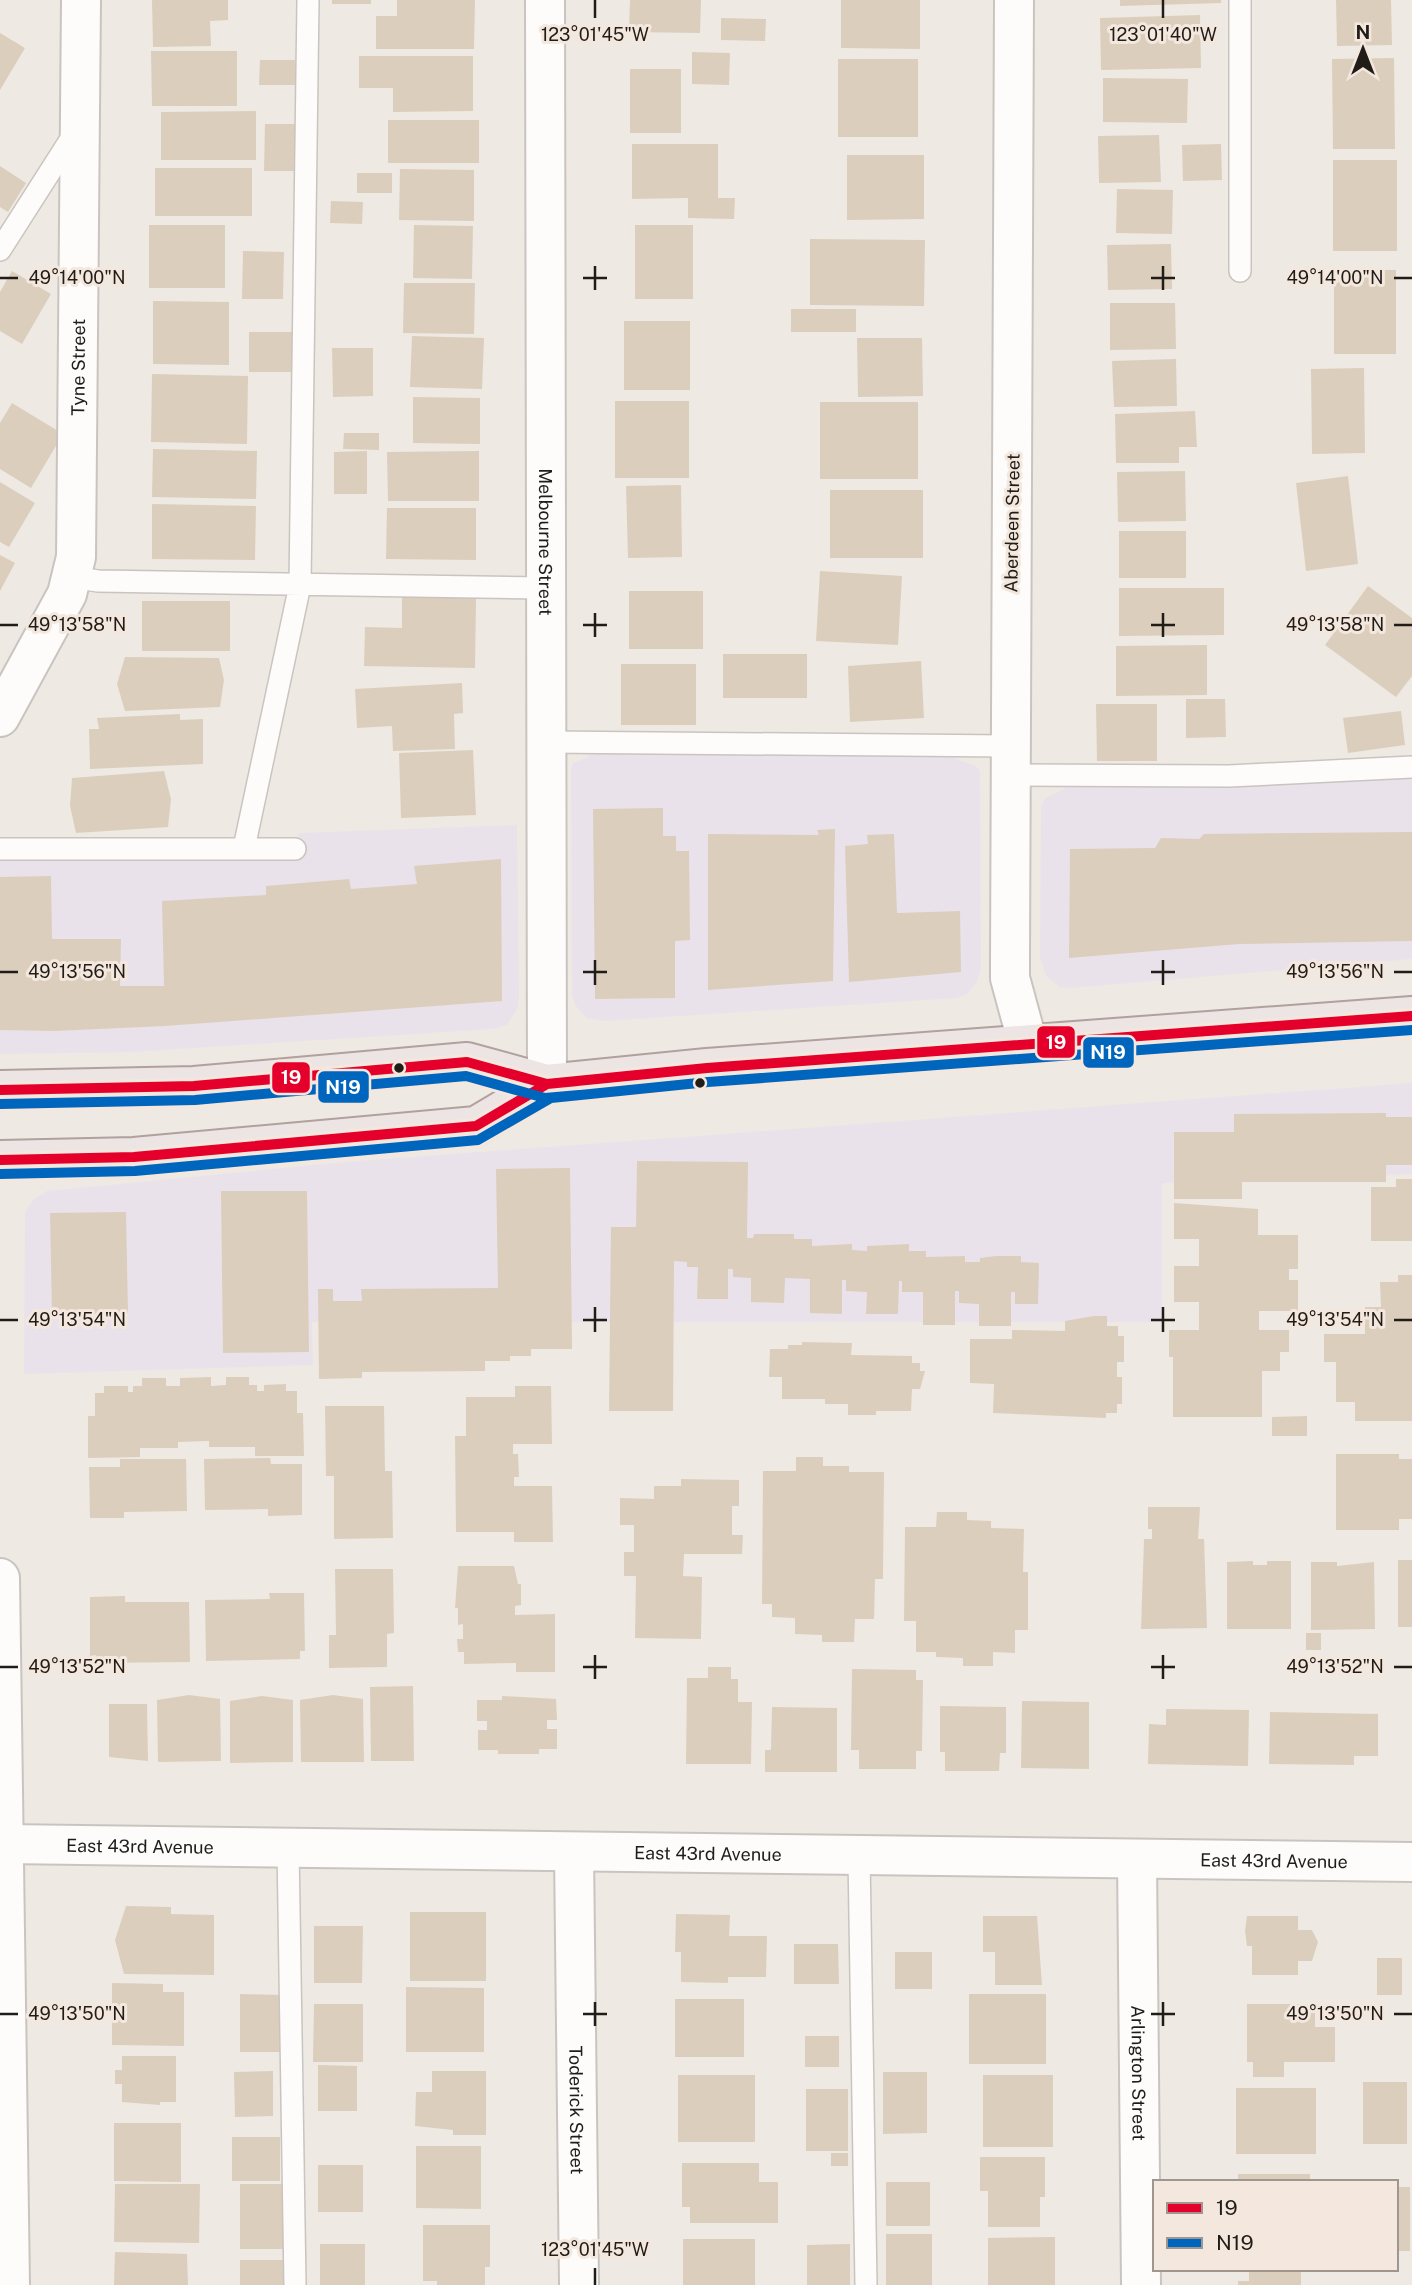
<svg xmlns="http://www.w3.org/2000/svg" width="1412" height="2285" font-family="'Public Sans',sans-serif">
	<rect width="100%" height="100%" fill="#efe9e3"/>
	<path fill="#eae2ea" d="M588 743 956 746V759L976 766 980 771 981 969 977 982 967 994 957 998 604 1021 586 1018 576 1006 572 996 571 769 573 763 588 757Z
		M1412 767V959L1071 988 1060 987 1046 976 1040 957 1041 806 1045 798 1064 789V775Z
		M517 825 519 997 517 1009 507 1025 493 1029 131 1052 0 1054V849L295 848 299 833Z
		M1412 1083V1174L1162 1183V1322H312L313 1365 24 1374 25 1212 34 1199 47 1191 345 1162Z"/>
	<path fill="#dccebc" d="M152 0H228V20L210 21 211 46 153 47Z
		M332 0H371V4H332Z
		M397 0H475L474 49H376V16H397Z
		M630 0H701L700 33 629 32Z
		M841 0H920V49L841 48Z
		M1120 0H1221V3L1120 6Z
		M1336 0H1391L1392 45 1337 46Z
		M1200 15 1201 68 1101 70 1100 18Z
		M721 18 766 19 765 41 721 40Z
		M0 33 25 48 0 90Z
		M151 51H237V106H152Z
		M692 52 730 53 729 85 692 84Z
		M359 56H473V111L393 112V88H359Z
		M1394 58 1395 149H1333L1332 59Z
		M838 59H918V137H838Z
		M260 60H295V85H259Z
		M630 69H681V133H630Z
		M1103 78 1188 79 1187 123 1103 122Z
		M256 111V160H161V112Z
		M388 120H479V163H388Z
		M265 124H297V171H264Z
		M1159 135 1161 182 1099 183 1098 136Z
		M632 144H718V198H735L734 219 688 218V198L632 199Z
		M1221 144 1222 180 1183 181 1182 145Z
		M847 155H924V219L847 220Z
		M1333 160H1397V251H1333Z
		M0 166 26 183 8 212 0 207Z
		M155 168H252V216H155Z
		M400 169 474 170V221L399 220Z
		M357 173H392V193H357Z
		M1117 189 1173 190 1172 234 1116 233Z
		M331 201 363 202 362 224 330 223Z
		M149 225H225V288H149Z
		M414 225 473 226 472 279 413 278Z
		M635 225H693V299H635Z
		M810 239 925 240 924 306 810 305Z
		M1171 244 1172 289 1108 290 1107 245Z
		M243 251 284 252 283 299H242Z
		M1334 270H1396V354H1334Z
		M12 271 51 294 22 344 0 331V292Z
		M404 283H475L474 334 403 333Z
		M153 301 229 302V365L153 364Z
		M1110 303H1175L1176 349 1110 350Z
		M791 309H856V332H791Z
		M624 321H690V390H624Z
		M249 332H294V372H249Z
		M412 336 484 338 482 389 410 387Z
		M857 338H922L923 396 858 397Z
		M332 348H373V396L333 397Z
		M1176 359 1177 406 1114 407 1112 361Z
		M1364 368 1365 453 1312 454 1311 369Z
		M152 374 248 376 247 444 151 442Z
		M413 397 480 398V444L413 443Z
		M615 401H689V478H615Z
		M820 402H918V479H820Z
		M12 403 63 434 31 488 0 469V423Z
		M1195 411 1197 447H1179V463H1116L1115 414Z
		M344 433H379V450L343 449Z
		M153 449 257 451 256 499 152 497Z
		M367 451V494H334V452Z
		M479 451V501H388L387 452Z
		M1185 471 1186 521 1118 522 1117 472Z
		M1348 476 1358 564 1306 571 1296 483Z
		M0 482 35 503 9 547 0 542Z
		M681 485 682 557 628 558 626 486Z
		M830 490H923V558H830Z
		M152 504 256 506 255 560 152 559Z
		M387 508H476V560L386 559Z
		M1119 531H1186V578H1119Z
		M0 555 15 563 0 591Z
		M820 571 902 576 898 645 816 641Z
		M1368 586 1412 618V676L1396 697 1325 645Z
		M1119 588H1224V635L1119 636Z
		M629 591H703V649H629Z
		M402 597 476 598 475 668 364 666 365 627 402 628Z
		M142 601H230V651H142Z
		M1207 645V695L1116 696V646Z
		M723 654H807V698H723Z
		M125 657 219 658 224 680 220 707 125 711 117 684Z
		M921 661 924 718 850 722 848 666Z
		M621 664H696V725H621Z
		M462 683 463 713 454 714 455 749 393 751 392 726 357 728 355 689Z
		M1186 699H1225L1226 737 1186 738Z
		M1096 704H1157V761H1097Z
		M1401 711 1405 745 1348 753 1343 718Z
		M180 714V720L203 719V764L90 769 89 729H99L97 718Z
		M473 750 476 815 401 818 399 753Z
		M164 771 171 799 168 827 76 833 70 806 72 778Z
		M663 808V836H676V851H689L690 940 675 941V998L595 999 593 809Z
		M835 829 833 981 708 990V834L819 835 817 830Z
		M1412 832V941L1239 944 1069 958 1070 849 1155 848 1161 838 1199 839 1204 834Z
		M894 834 897 913 960 911 961 972 849 982 845 846 868 844 867 835Z
		M501 859 502 1001 165 1026 54 1031 0 1030V877L51 876 52 939H121L120 986H164L162 901 266 895V886L349 879 351 889 417 884 414 866Z
		M1386 1113V1117H1412V1165H1386V1182H1242V1199H1174V1132H1234V1114Z
		M637 1161 748 1162 747 1238H753L754 1234H794V1239H812V1246L852 1244V1250L867 1251V1246L909 1244V1251H926V1257L965 1256V1262H980V1258L996 1256H1021V1262L1039 1263 1038 1304H1015V1292H1011V1326H979V1304L959 1303V1291H955V1325H923V1292H902V1281H899L898 1314H866L867 1292 846 1291V1280H842V1314L810 1313V1279L785 1278 784 1303 751 1302V1278L733 1277V1269H728V1299H697L698 1267H687V1262L674 1261 673 1411H609L611 1227H636Z
		M570 1168 572 1349H531V1356H510V1361H485V1371L362 1372V1378L319 1379 318 1289H333V1301H362L361 1289 498 1288 496 1169Z
		M1396 1179H1412V1241H1371V1187H1396Z
		M221 1191H307L309 1352 223 1353Z
		M1174 1203 1258 1209V1235H1298V1269H1289V1280H1298V1311H1259V1330H1289V1352H1280V1371H1262V1417H1173V1357H1169V1330H1199V1302H1174V1266H1199V1239H1174Z
		M126 1212 128 1313 52 1315 50 1213Z
		M1398 1275H1412V1421H1355V1402H1336V1362H1324V1334H1365V1307H1381L1380 1282H1398Z
		M1094 1316H1107V1326H1118V1336H1124V1362H1117V1377H1122V1404H1117V1413H1106V1418L993 1413 994 1384 970 1383V1339H1012V1330L1065 1331V1321Z
		M802 1342 852 1343 851 1355 912 1356V1363H920V1371H925L920 1389H912L911 1411H876V1415H848V1404H825V1399H782V1377H769L770 1349H788V1345H802Z
		M211 1377V1386L226 1385V1377H249V1385H257V1391H264V1385L286 1384V1391H297V1413H303L304 1456H255V1447H209V1441L178 1442V1448H140V1457L88 1458V1416H95V1393H104V1386H128V1392H133V1386H142V1378H166V1386H180V1378Z
		M515 1386H551L552 1444H513V1454H518L519 1477H514V1486H552L553 1542H514V1532H456L455 1436H466V1397H515Z
		M325 1406H384L385 1471H392L393 1538 334 1539V1476H326Z
		M1307 1416V1436H1272V1417Z
		M1336 1454H1399V1459H1412V1519H1399V1530H1336Z
		M796 1457H823V1466H849V1472H884L883 1579H875L874 1619H855L854 1642H822V1635L795 1634V1618L772 1617V1604H762L763 1471H796Z
		M270 1458 271 1464H302V1515L268 1516V1509L205 1510 204 1459Z
		M120 1459H186L187 1511 124 1512V1518H90L89 1467H120Z
		M681 1479 739 1480V1506H732V1535H743L742 1554H684L683 1576 702 1577 701 1639 635 1638 636 1576H624V1552H634V1525H620V1498L654 1499V1486H681Z
		M1148 1507H1200L1198 1539H1204L1207 1628 1141 1629 1144 1539H1152V1529H1148Z
		M937 1512H967V1520L991 1521V1528L1024 1529 1023 1572H1028V1630H1015V1653L993 1652V1666H963V1658L936 1657V1652H916V1621H904L905 1527H936Z
		M1398 1560H1412V1627H1398Z
		M1253 1561V1565H1267V1561H1291V1629H1227V1562Z
		M1311 1562H1337V1566L1374 1562 1375 1629 1311 1630Z
		M458 1566H514L518 1584H521V1605L515 1606V1615L555 1614V1672H516V1663L464 1664V1652H458L457 1639H463V1624L458 1625V1608H455Z
		M335 1569H393L394 1633 387 1634V1667L329 1668V1635H336Z
		M269 1593H304L305 1651H300V1659L206 1661 205 1600 270 1599Z
		M125 1596V1602H189L190 1662 96 1663V1655L90 1656V1597Z
		M1306 1633H1321V1650H1306Z
		M708 1667H731V1679H738V1702H752L751 1764H686L687 1678H708Z
		M852 1669 916 1670V1680H923L922 1751H916V1769H859V1750H851Z
		M413 1686 414 1761H371L370 1687Z
		M189 1695 220 1699 221 1761 158 1762 157 1700Z
		M333 1695 363 1699 364 1762H301L300 1700Z
		M262 1696 293 1700V1762L230 1763V1701Z
		M502 1696 556 1699 557 1720H547V1729H557V1749H539V1754H498V1750H478V1730H487V1721H477V1700H502Z
		M1022 1701 1089 1702V1769L1021 1768Z
		M109 1704H147L148 1761 109 1757Z
		M940 1706 1006 1707V1753H1000L999 1771H945V1752H940Z
		M772 1707 837 1708V1772H765V1750H771Z
		M1166 1709 1249 1710 1248 1766 1148 1764 1149 1724 1166 1725Z
		M1270 1712 1378 1714V1756H1354V1765L1269 1764Z
		M126 1906 171 1907V1914L214 1915V1975L124 1974 115 1940Z
		M410 1912H486V1981H410Z
		M676 1914 730 1915 729 1936H767L766 1977H728V1983L681 1982V1952H675Z
		M983 1916H1037L1042 1985H995V1952H983Z
		M1247 1916H1298V1930H1312L1318 1942 1312 1961H1298V1975H1252V1946H1247L1245 1931Z
		M314 1926H363L362 1983H314Z
		M794 1944H838L839 1984H794Z
		M895 1952H932V1989H895Z
		M1377 1958H1402V1995H1377Z
		M112 1983 163 1984V1992H184V2046L112 2045Z
		M406 1987 484 1988V2052H406Z
		M240 1994 280 1995V2052H240Z
		M969 1994H1046V2064H969Z
		M675 1999H744V2057H675Z
		M314 2004H363V2062H313Z
		M1247 2004H1315V2027H1335V2062H1284V2077H1253V2062H1247Z
		M805 2036H839V2067H805Z
		M122 2056H176V2102H160V2105L122 2102V2084H115V2070H122Z
		M318 2065 357 2066V2111H318Z
		M273 2071V2116L235 2117 234 2072Z
		M432 2071H486V2135H453V2130L415 2126 416 2092H432Z
		M883 2072H927V2133L883 2134Z
		M678 2075H755V2142H678Z
		M983 2075H1053V2147H983Z
		M1363 2082H1407V2144H1363Z
		M1236 2088H1316V2154H1236Z
		M806 2089H848V2151H806Z
		M114 2123H181V2182L114 2181Z
		M232 2137H280V2181H232Z
		M416 2146H481V2209L416 2208Z
		M831 2153H848V2166H831Z
		M980 2157H1045V2197H1040V2227H988V2191H980Z
		M682 2163H759V2182H778V2223H690V2207H682Z
		M318 2165H363V2212H318Z
		M1238 2174H1310V2182H1238Z
		M886 2182H930V2226H886Z
		M115 2184H200L199 2243 114 2242Z
		M240 2184H284V2249H240Z
		M1396 2187H1410V2251H1396Z
		M423 2225H490V2267H485V2285H437V2281H423Z
		M886 2234H932V2285H886Z
		M1055 2237V2285H988V2238Z
		M683 2239H755V2285H683Z
		M320 2244H365V2285H320Z
		M850 2244V2285H807V2245Z
		M115 2252 187 2254 188 2285H114Z
		M240 2260H284V2285H240Z
		M1249 2269H1301V2285H1238V2281H1249Z"/>
	<g fill="none" stroke-linecap="round" stroke-linejoin="round">
		<g stroke="#c9c4bf" stroke-width="24">
			<path id="service" d="M0 250 76 131
				M1240 271V0
				M72 577 98 581 545 588
				M546 742 1009 746
				M1010 775 1229 776 1412 767
				M244 848 300 585 308 0
				M0 849H295
				M288 1847 295 2285
				M859 1856 866 2285"/>
		</g>
		<g stroke="#c9c4bf" stroke-width="42">
			<g id="minor">
				<path id="s1" d="M545 0 547 1084"/>
				<path d="M1014 0 1010 961V978L1028 1044"/>
				<path id="s2" d="M0 717 67 594 76 557 81 0"/>
				<path d="M0 1578 10 2285"/>
				<path id="s3" d="M4 1844 1412 1862"/>
				<path id="s4" d="M574 1853 579 2285"/>
				<path id="s5" d="M1137 1859 1141 2285"/>
			</g>
		</g>
		<g stroke="#b1a09e" stroke-width="42">
			<path id="primary" d="M0 1090 194 1086 467 1062 547 1084 707 1068 1412 1016
				M0 1160 134 1157 476 1126 547 1084"/>
		</g>
		<use href="#service" stroke="#fdfcfb" stroke-width="21"/>
		<use href="#minor" stroke="#fdfcfb" stroke-width="38"/>
		<use href="#primary" stroke="#ede4e4" stroke-width="38"/>
		<g stroke="#f4e8de" stroke-width="16">
			<path id="bus-1" d="M0 1090 194 1086 467 1062 547 1084 578 1081
				M0 1160 134 1157 476 1126 547 1084 707 1068 1412 1016"/>
		</g>
		<g stroke="#f4e8de" stroke-width="16">
			<path id="bus-2" d="M0 1104 195 1100 466 1076 545 1098 579 1095
				M0 1174 135 1171 478 1140 551 1098 708 1082 1412 1030"/>
		</g>
		<use href="#bus-1" stroke="#e4002b" stroke-width="10"/>
		<use href="#bus-2" stroke="#0065bd" stroke-width="10"/>
	</g>
	<path fill="none" stroke="#201c18" stroke-width="2.5" d="M595 0V18M1163 0V18M595 266V290M1163 266V290M0 278H18M583 278H607M1151 278H1175M1394 278H1412M595 613V637M1163 613V637M0 625H18M583 625H607M1151 625H1175M1394 625H1412M595 960V985M1163 960V985M0 972H18M583 972H607M1151 972H1175M1394 972H1412M595 1307V1332M1163 1307V1332M0 1320H18M583 1320H607M1151 1320H1175M1394 1320H1412M595 1655V1679M1163 1655V1679M0 1667H18M583 1667H607M1151 1667H1175M1394 1667H1412M595 2002V2026M1163 2002V2026M0 2014H18M583 2014H607M1151 2014H1175M1394 2014H1412M595 2268V2285"/>
	<g fill="#201c18" stroke="#f4e8de" stroke-width="2.5">
		<circle cx="399" cy="1068" r="6"/>
		<circle cx="700" cy="1083" r="6"/>
	</g>
	<g text-anchor="middle" dominant-baseline="central" stroke-width="6" stroke-linejoin="round" paint-order="stroke">
		<g font-size="18" fill="#201c18" stroke="#f4e8de">
			<text stroke="none"><textPath href="#s2" startOffset="368">Tyne Street</textPath></text>
			<text transform="translate(1012 523) rotate(-89)">Aberdeen Street</text>
			<text stroke="none"><textPath href="#s1" startOffset="542">Melbourne Street</textPath></text>
			<text stroke="none"><textPath href="#s3" startOffset="136">East 43rd Avenue</textPath></text>
			<text stroke="none"><textPath href="#s3" startOffset="704">East 43rd Avenue</textPath></text>
			<text stroke="none"><textPath href="#s3" startOffset="1270">East 43rd Avenue</textPath></text>
			<text stroke="none"><textPath href="#s5" startOffset="214">Arlington Street</textPath></text>
			<text stroke="none"><textPath href="#s4" startOffset="257">Toderick Street</textPath></text>
		</g>
	</g>
	<g font-size="18" text-anchor="middle" fill="#201c18" stroke="#f4e8de" stroke-width="6" stroke-linejoin="round" paint-order="stroke">
		<text x="595" y="41">123°01'45"W</text>
		<text x="1163" y="41">123°01'40"W</text>
		<text x="77" y="284">49°14'00"N</text>
		<text x="1335" y="284">49°14'00"N</text>
		<text x="77" y="631">49°13'58"N</text>
		<text x="1335" y="631">49°13'58"N</text>
		<text x="77" y="978">49°13'56"N</text>
		<text x="1335" y="978">49°13'56"N</text>
		<text x="77" y="1326">49°13'54"N</text>
		<text x="1335" y="1326">49°13'54"N</text>
		<text x="77" y="1673">49°13'52"N</text>
		<text x="1335" y="1673">49°13'52"N</text>
		<text x="77" y="2020">49°13'50"N</text>
		<text x="1335" y="2020">49°13'50"N</text>
		<text x="595" y="2256">123°01'45"W</text>
	</g>
	<g stroke="#f4e8de" stroke-width="2.5">
		<rect x="1036" y="1025" width="40" height="34" rx="7" fill="#e4002b"/>
		<rect x="1082" y="1036" width="53" height="33" rx="7" fill="#0065bd"/>
		<rect x="271" y="1061" width="40" height="33" rx="7" fill="#e4002b"/>
		<rect x="317" y="1070" width="53" height="34" rx="7" fill="#0065bd"/>
	</g>
	<g font-size="19" text-anchor="middle" font-weight="bold" fill="#fff">
		<text x="1056" y="1049">19</text>
		<text x="1108" y="1059">N19</text>
		<text x="291" y="1084">19</text>
		<text x="343" y="1094">N19</text>
	</g>
	<rect x="1153" y="2180" width="245" height="91" fill="#f4e8de" stroke="#9f968f" stroke-width="2"/>
	<rect x="1167" y="2203" width="35" height="10" fill="#e4002b" stroke="#9f968f" stroke-width="2"/>
	<text x="1216" y="2215" font-size="21" fill="#201c18">19</text>
	<rect x="1167" y="2238" width="35" height="10" fill="#0065bd" stroke="#9f968f" stroke-width="2"/>
	<text x="1216" y="2250" font-size="21" fill="#201c18">N19</text>
	<g transform="translate(1363 49)" stroke="#f4e8de" stroke-width="5" paint-order="stroke">
	<path d="M0-5L12 26L0 18L-12 26Z" fill="#201c18"/>
	<text y="-10" font-size="19" font-weight="bold" text-anchor="middle" fill="#201c18">N</text>
	</g>
</svg>
